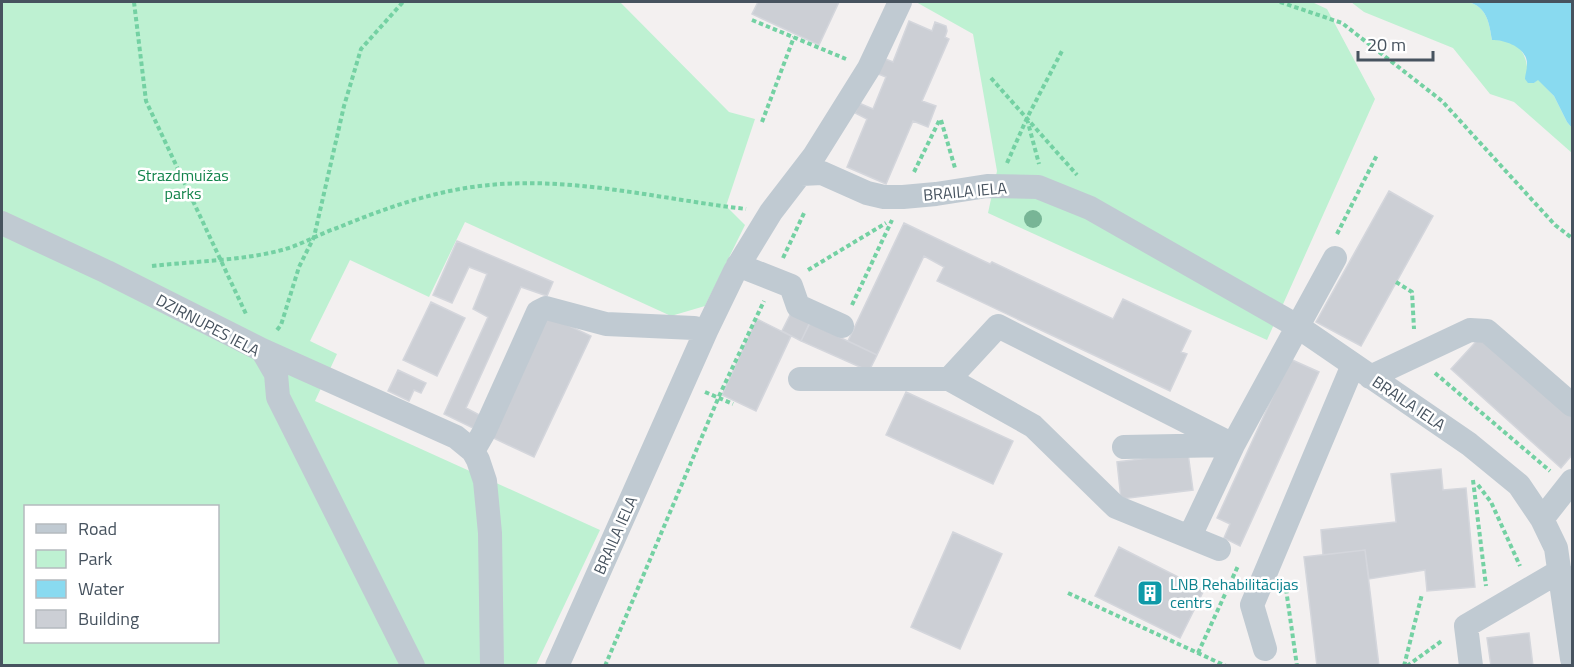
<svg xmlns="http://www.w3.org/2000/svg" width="1574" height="667" font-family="'Titillium Web',sans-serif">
	<rect width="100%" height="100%" fill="#f3f0f0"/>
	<path fill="#bef1d2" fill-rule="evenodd" d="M2 2H620L729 112 755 119 726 206 745 225 705 306 671 316 465 222 429 297 350 260 310 341 337 354 315 401 600 530 536 665H2ZM26 506H218V642H26Z
		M916 2H1312L1327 9 1375 99 1267 340 988 213 997 171 973 34Z
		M1351 2H1468C1487 7 1489 22 1492 40 1523 40 1528 55 1528 83H1534L1538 79 1554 96 1567 122 1572 128V153L1514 102 1490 94 1453 48 1364 12Z"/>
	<path fill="#89daf0" d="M1468 2H1572V128L1567 122 1554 96 1538 80 1534 83H1528L1525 79C1525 75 1527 70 1527 65 1528 48 1506 40 1492 40 1489 22 1487 7 1468 2Z"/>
	<path fill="#cccfd5" stroke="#d4d6dc" stroke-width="1.5" d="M758 2H839L819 45 752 14Z
		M909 21 932 31 935 22 946 26 947 31 945 37 949 39 922 101 936 106 928 127 913 121 886 184 847 167 867 119 855 113 859 103 873 109 886 77 876 73 883 58 893 62Z
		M1389 191 1433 216 1361 346 1316 322Z
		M904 223 990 264 992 262 1113 319 1123 299 1191 331 1181 352 1187 354 1170 391 937 281 944 267 924 256 877 355 848 341Z
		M457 241 553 282 547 296 521 287 466 408 483 417 479 431 444 414 488 317 473 309 487 274 469 267 452 303 433 295Z
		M431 302 465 318 437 376 403 360Z
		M792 311 811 320 801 341 782 331Z
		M546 315 591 336 534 457 489 436Z
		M757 319 791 336 756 411 722 395Z
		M810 323 877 355 869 371 801 341Z
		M1483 334 1572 415V455L1561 468 1451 369Z
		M1290 359 1319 372 1240 546 1224 538 1230 524 1217 518Z
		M398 370 426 383 421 393 414 390 409 401 388 391Z
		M906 392 1013 441 993 484 886 435Z
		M1188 453 1193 490 1121 499 1117 462Z
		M1441 469 1443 490 1466 488 1475 587 1427 591 1425 570 1369 579 1365 550 1323 555 1321 530 1396 522 1391 474Z
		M953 532 1002 554 960 649 911 627Z
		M1119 547 1204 590 1180 638 1095 596Z
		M1365 550 1379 666H1317L1304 557Z
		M1529 633 1533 666H1491L1487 638Z"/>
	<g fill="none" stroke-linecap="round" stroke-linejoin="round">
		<path stroke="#74d1a3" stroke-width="4" stroke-dasharray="4.5 3" stroke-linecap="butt" d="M134 2 146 101 246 314
			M1280 2 1342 23 1442 101 1555 225 1572 238
			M752 20 846 59
			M991 78 1077 175
			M1027 119 1039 164
			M941 120 955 168
			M762 122 794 37
			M1007 163 1027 118 1063 49
			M914 172 940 119
			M1337 234 1377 155
			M783 258 805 211
			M152 266C195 261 240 261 282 250 301 245 319 234 337 228 383 209 430 192 480 186 570 175 658 199 746 209
			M808 270 886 223
			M1396 282 1412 292 1414 329
			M852 305 892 220
			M277 330 281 325 299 267 314 237 344 106 361 49 403 2
			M1435 373 1550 471
			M705 392 733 404
			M1473 480 1486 586
			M1478 485 1491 502 1520 566
			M1286 589 1297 666
			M1068 593 1226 666
			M1198 653 1238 566
			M605 666 720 394 764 301
			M1404 666 1422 594
			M1407 666 1443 640"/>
		<path stroke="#c0cad2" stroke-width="24" d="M801 174 822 173 867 193 884 197H903L936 194 987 186 1038 187 1090 208 1297 326 1469 444 1519 485 1542 519 1556 548 1572 659
			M2 223 107 272 262 350 276 374 278 397 413 666
			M738 265 791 286 798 306 842 326
			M262 350 456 437 473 451 478 460 485 481 490 533 492 666
			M1370 377 1470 330 1487 331 1572 405
			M800 379H949L1033 426 1116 507 1219 549
			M949 379 998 326 1233 445
			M1124 447 1230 445
			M473 451 484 432 538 312 546 308 606 324 694 328 706 331
			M1542 519 1572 481
			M1190 536 1233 445 1335 258
			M1265 649 1252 605 1353 365
			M557 666 706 331 735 271 771 212 814 156 869 68 900 2
			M1471 666 1466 626 1560 571"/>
	</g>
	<circle fill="#78b596" cx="1033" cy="219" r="9"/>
	<defs>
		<g id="building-square" transform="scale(1.35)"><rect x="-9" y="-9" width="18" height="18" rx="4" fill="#0f9aa8" stroke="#fff"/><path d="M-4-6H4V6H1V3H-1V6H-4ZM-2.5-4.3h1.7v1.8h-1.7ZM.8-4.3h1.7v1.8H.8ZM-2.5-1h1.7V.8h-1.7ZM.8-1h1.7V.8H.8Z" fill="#fff"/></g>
	</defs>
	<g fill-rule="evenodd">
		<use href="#building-square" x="1150" y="593"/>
	</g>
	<g text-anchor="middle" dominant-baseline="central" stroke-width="5" stroke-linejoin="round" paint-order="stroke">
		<g font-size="16" fill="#14844c" stroke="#fff">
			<text x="183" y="175">Strazdmuižas<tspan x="183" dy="18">parks</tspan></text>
		</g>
		<g font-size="16" fill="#47535f" stroke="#fff">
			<text transform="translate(965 191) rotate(-5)">BRAILA IELA</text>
			<text transform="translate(208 325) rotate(28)">DZIRNUPES IELA</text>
			<text transform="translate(1409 403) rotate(34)">BRAILA IELA</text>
			<text transform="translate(615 535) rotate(-66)">BRAILA IELA</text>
		</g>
		<g font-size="16" fill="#0d838f" stroke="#fff" text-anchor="start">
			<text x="1170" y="584">LNB Rehabilitācijas<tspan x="1170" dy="18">centrs</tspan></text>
		</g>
	</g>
	<rect width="1574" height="667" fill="none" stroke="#47535f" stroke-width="6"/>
	<rect x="24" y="505" width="195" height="138" fill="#ffffff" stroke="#b5babf" stroke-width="1.5"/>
	<rect x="36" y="524" width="30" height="9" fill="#c0cad2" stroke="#b5babf" stroke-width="1.5"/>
	<text x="78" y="535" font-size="18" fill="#47535f">Road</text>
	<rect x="36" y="550" width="30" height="18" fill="#bef1d2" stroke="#b5babf" stroke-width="1.5"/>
	<text x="78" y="565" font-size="18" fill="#47535f">Park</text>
	<rect x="36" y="580" width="30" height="18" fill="#89daf0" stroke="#b5babf" stroke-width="1.5"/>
	<text x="78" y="595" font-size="18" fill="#47535f">Water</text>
	<rect x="36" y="610" width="30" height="18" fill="#cccfd5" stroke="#b5babf" stroke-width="1.5"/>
	<text x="78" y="625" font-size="18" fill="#47535f">Building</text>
	<path d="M1358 51v9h75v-9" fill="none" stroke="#47535f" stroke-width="3"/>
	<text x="1367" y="51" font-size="18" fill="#47535f" stroke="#ffffff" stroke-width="4.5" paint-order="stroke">20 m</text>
</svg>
